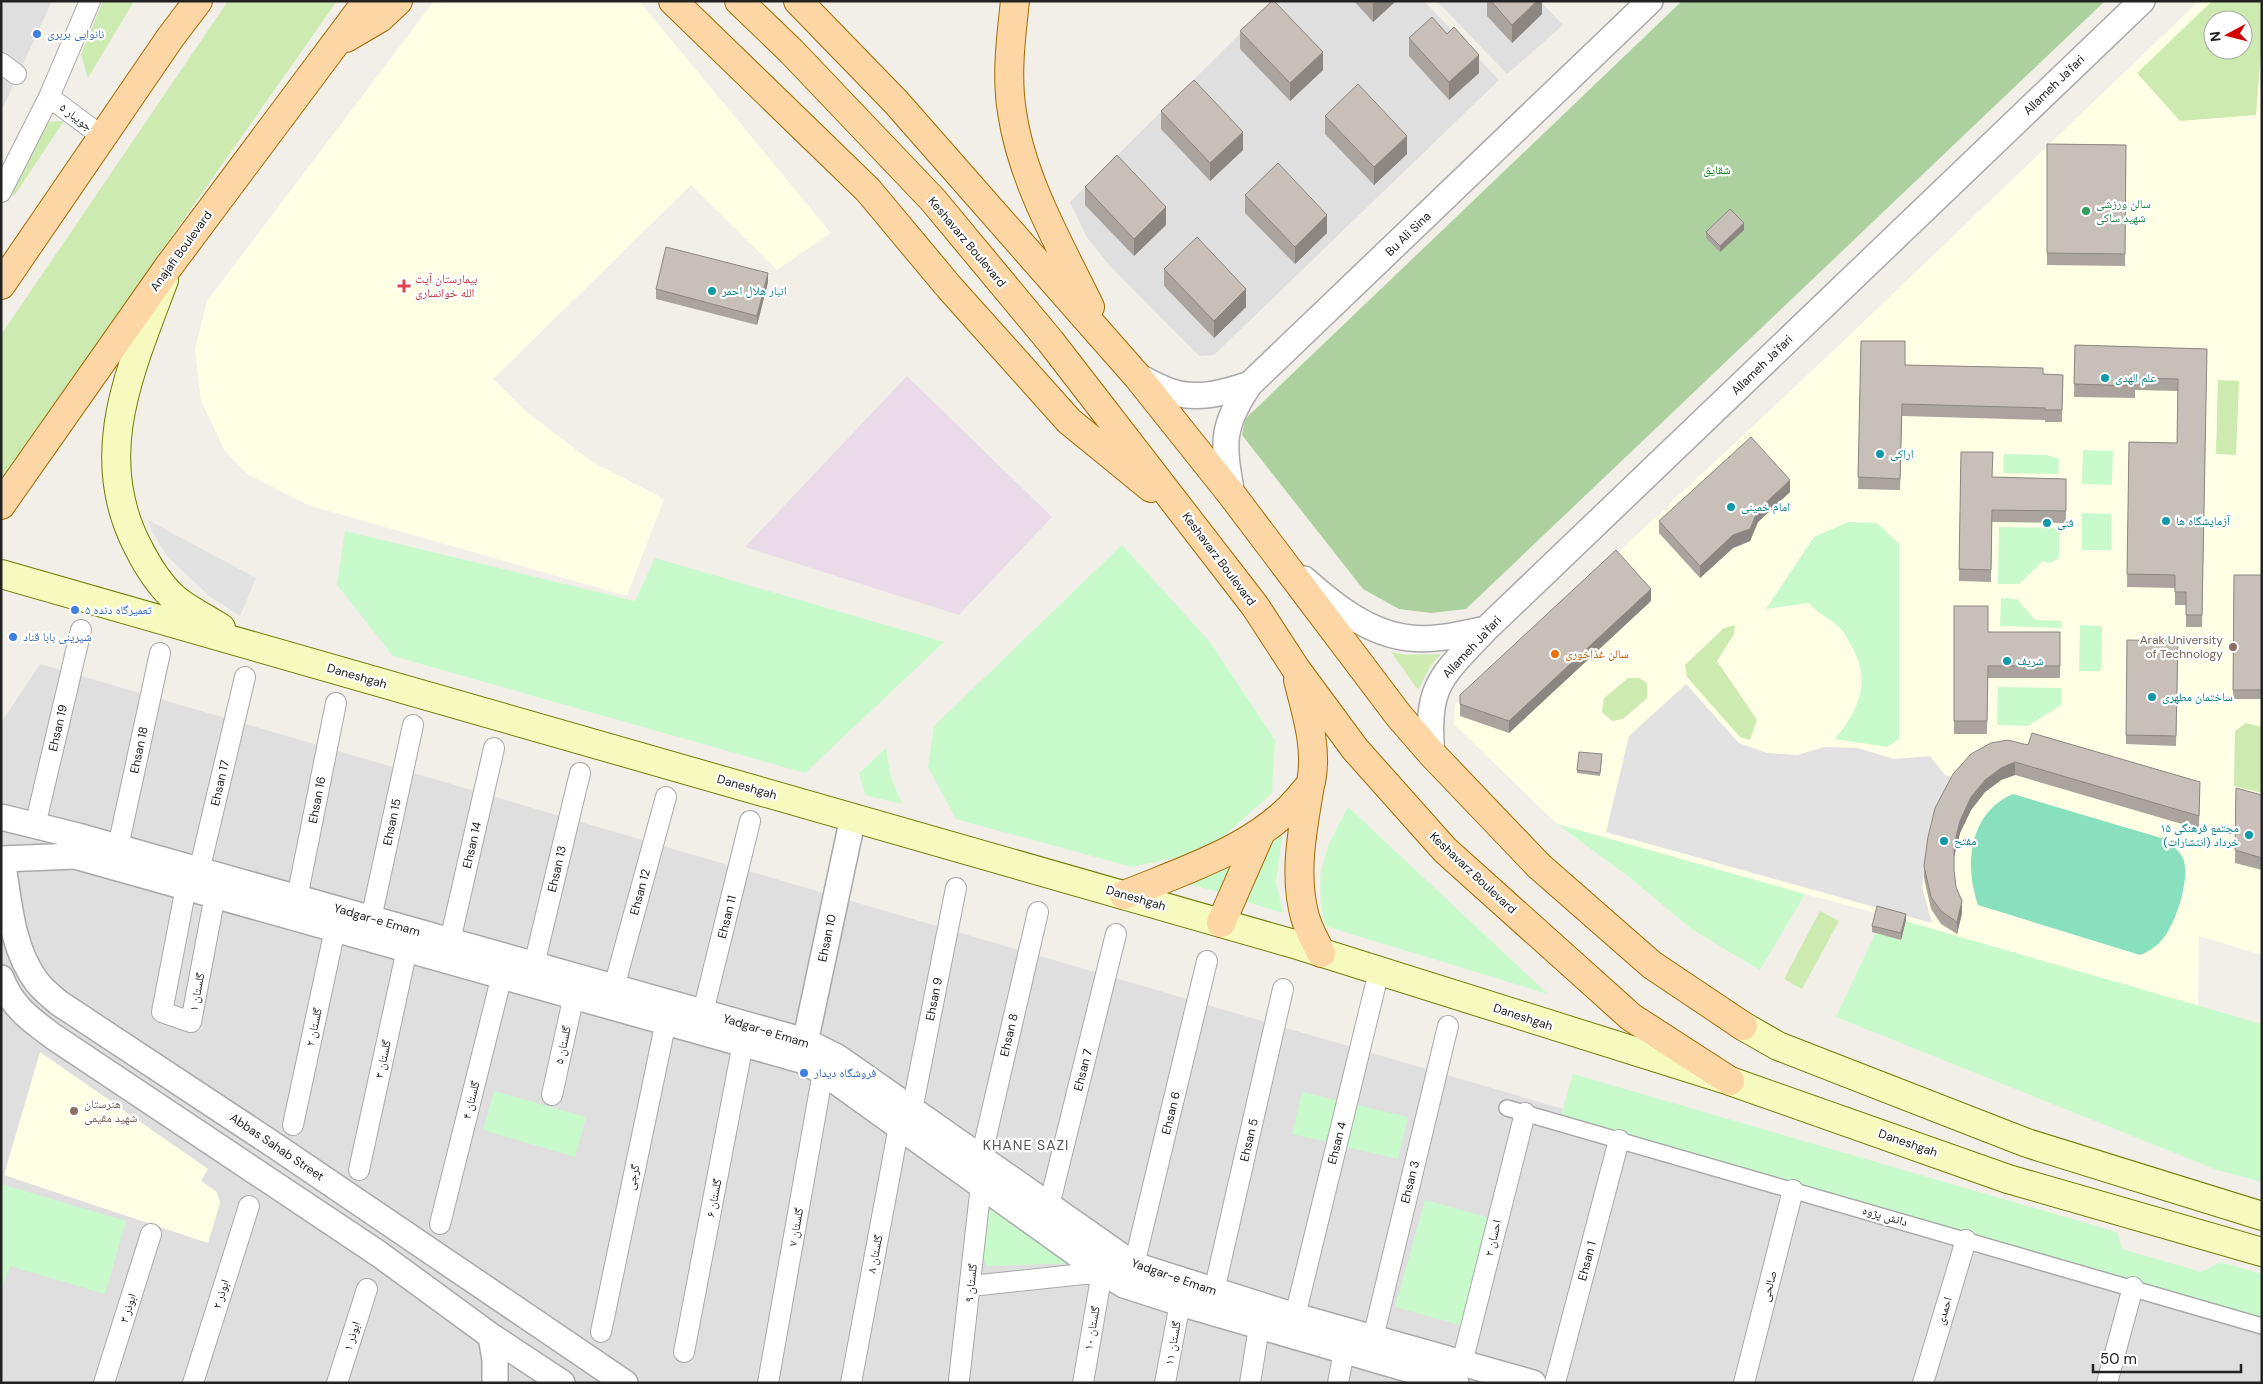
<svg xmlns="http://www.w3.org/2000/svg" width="2263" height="1384" font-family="'DM Sans','Noto Naskh Arabic',sans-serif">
	<rect width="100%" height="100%" fill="#f2efe9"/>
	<path fill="#e0dfdf" d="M1 1H52L1 112Z
		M1273 1H1424L1499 80 1214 355 1199 356 1109 265 1086 236 1070 202Z
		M1437 1H1540L1563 25 1507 74Z
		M40 664 2262 1313V1383H1V723Z"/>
	<path fill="#ebdbe8" d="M907 376 1052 517 959 615 745 547Z"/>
	<path fill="#ffffe5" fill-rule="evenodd" d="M434 1H639L831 233 777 270 691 185 493 379 527 412 591 461 664 499 627 596 308 505 247 474 225 451 201 401 195 350 207 301Z
		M2199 1H2262V955L2199 936 2198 1006 1884 915 1805 894 1557 824 1454 724 1455 705 1833 351ZM2213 20H2243V50H2213Z
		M40 1052 208 1169 201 1181 217 1192 220 1203 208 1243 4 1175Z"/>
	<path fill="#cdebb0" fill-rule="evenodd" d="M103 1H134L88 78 81 54Z
		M228 1H337L1 479V335Z
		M2212 1H2262V39L2256 115 2180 121 2137 73ZM2213 20H2243V50H2213Z
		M64 121 14 196 10 193 46 122Z
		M2218 380 2239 381 2236 455 2216 454Z
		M1735 625 1734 634 1717 661 1757 720 1750 740 1740 737 1687 677 1685 665 1724 628Z
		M1391 652 1407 655 1441 654 1431 665 1418 690Z
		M1628 678H1639L1647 683V698L1623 719 1612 721 1602 712 1604 698Z
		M2246 723 2262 727V793L2234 786 2235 731Z
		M1820 911 1839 921 1802 989 1784 979Z"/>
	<path fill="#add19e" d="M1682 1H2105L1466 609 1431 613 1399 609 1363 589 1242 435 1245 419Z"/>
	<path fill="#c8facc" d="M2083 450 2113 451 2112 485 2082 484Z
		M2004 454 2047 455 2059 459 2058 474 2004 473Z
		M2082 513 2111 514V550H2082Z
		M1848 522 1877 523 1899 544V739L1887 747 1835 739C1858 711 1872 682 1852 647 1849 642 1846 635 1842 630 1833 620 1818 614 1809 603L1766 609 1814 537Z
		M1999 527 2059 528V558L2050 563 2043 561 2019 584H1998Z
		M345 531 635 601 655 558 944 642 805 773 393 656 337 585Z
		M1122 545 1210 642 1275 740 1272 793 1223 837 1182 856 1132 867 956 819 928 767 934 726Z
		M2001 598 2017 599 2035 620 2061 621V628L2000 626Z
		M2080 625 2102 626 2101 671H2079Z
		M1998 687 2061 688V705L2028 726 1997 725Z
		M886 748 891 777 902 804 865 795 859 773Z
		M1348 807 1548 994 1325 926C1314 872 1323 854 1348 807Z
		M1557 824 1805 894 1760 970 1693 930 1629 877Z
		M1283 829 1276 882 1283 913 1244 901 1268 840Z
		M1230 863 1222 893 1182 882Z
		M1884 915 2262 1024V1182L2217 1170 1836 1017Z
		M1573 1074 2117 1232 2122 1249 2201 1272 2221 1262 2262 1274V1318L1561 1115Z
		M494 1091 586 1117 575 1157 483 1130Z
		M1302 1092 1408 1117 1398 1159 1292 1134Z
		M1 1184 126 1221 105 1294 10 1266 1 1292Z
		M1425 1200 1493 1219 1463 1326 1395 1307Z
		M988 1202 1072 1263 987 1266 983 1257Z"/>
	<path fill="#88e0be" d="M2013 794 2168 840C2172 845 2180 852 2183 858 2191 878 2176 924 2162 940 2156 947 2148 952 2140 955L1978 905C1964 864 1969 813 2013 794Z"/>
	<path fill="#e2e2e2" d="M148 520 256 578 240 616 209 596 166 555 152 531Z
		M1686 684 1739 743 1767 753 1798 755 1824 747 1858 748 1894 759 1930 756 1945 775 1955 778 1931 821 1922 887 1932 923 1606 832 1629 736Z"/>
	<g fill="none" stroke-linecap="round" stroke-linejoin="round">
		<g stroke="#a9a9a9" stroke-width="18">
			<path id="pedestrian" d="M1507 1108 2262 1326"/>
		</g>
		<g stroke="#a9a9a9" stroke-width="22">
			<path id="minor" d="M1 63 16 74
				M49 97 103 137
				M1 192 49 97 90 1
				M35 826 81 630
				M118 847 160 653
				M196 884 245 677
				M186 887 162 1012 191 1022 215 895
				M297 898 336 703
				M371 919 413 725
				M450 941 494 748
				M534 965 580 773
				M614 987 666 797
				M703 1012 750 821
				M552 1095 574 995
				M912 1110 956 888
				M293 1125 335 929
				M981 1158 1038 912
				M359 1170 407 949
				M1049 1206 1116 934
				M440 1224 502 975
				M1134 1265 1207 961
				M971 1286 1102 1272 1083 1383
				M1214 1291 1283 989
				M1295 1316 1379 971
				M601 1332 666 1021
				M1373 1338 1448 1026
				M684 1352 743 1043
				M1462 1363 1525 1113
				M959 1380 981 1185
				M104 1383 151 1234
				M193 1383 249 1206
				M337 1383 367 1289
				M768 1383 823 1072
				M851 1383 899 1126
				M1165 1383 1180 1303
				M1250 1383 1259 1327
				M1338 1383 1344 1351
				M1555 1383 1619 1140
				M1744 1383 1793 1190
				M1923 1383 1966 1240
				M2107 1383 2133 1287"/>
		</g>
		<g stroke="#a9a9a9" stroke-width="28">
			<path id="tertiary" d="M1137 376C1148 381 1158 387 1169 391 1196 401 1224 393 1250 384
				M1232 495C1223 445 1220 427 1250 384L1650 1
				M1304 579C1333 605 1369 634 1410 638 1435 641 1461 634 1486 629
				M1432 754C1425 685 1442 676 1486 629L2142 1
				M1 817 78 836 805 1041 837 1057 1134 1265 1295 1316 1533 1383
				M1 978C11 1006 31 1020 54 1037L379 1254 491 1336 562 1383
				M802 1057 853 817
				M491 1336 495 1360V1383
				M625 1383 277 1147 59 1003C52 997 43 990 37 982 11 948 9 900 2 859L75 856 801 1060 823 1072 1102 1272 1124 1285 1180 1303 1456 1383"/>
		</g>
		<g stroke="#707d05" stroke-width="30">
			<path id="secondary" d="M164 280C131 369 90 455 138 547 147 565 159 584 173 597 186 609 206 618 221 628
				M1 574 1294 944 1730 1081 2008 1179 2262 1252
				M1743 1026 1778 1046 2027 1143 2262 1216"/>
		</g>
		<g stroke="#a06b00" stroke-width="30">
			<path id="primary" d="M673 1 868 190 949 287 1069 421 1151 488
				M739 1 791 51 933 200 1051 342 1255 606 1296 669 1355 749 1445 850 1631 1017 1730 1081
				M798 1 896 102 1137 376 1232 495 1399 716 1432 754 1539 866 1652 965 1743 1026
				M1015 1C1011 37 1006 76 1012 112 1022 181 1060 245 1090 307
				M346 38 380 18 398 1
				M1 285 170 38 198 1
				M1 505 169 266 367 1
				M1310 785C1303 828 1293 874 1305 917 1308 929 1316 942 1321 953
				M1124 895C1185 870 1257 848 1300 797 1303 792 1310 787 1311 782 1318 748 1306 712 1298 680
				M1221 923 1261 832"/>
		</g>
		<use href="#pedestrian" stroke="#fff" stroke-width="15"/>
		<use href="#minor" stroke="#fff" stroke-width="20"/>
		<use href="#tertiary" stroke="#fff" stroke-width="25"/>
		<use href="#secondary" stroke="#f7fabf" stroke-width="28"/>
		<use href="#primary" stroke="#fcd6a4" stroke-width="28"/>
	</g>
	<path fill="#aba49e" d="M1354 1H1396L1373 22Z
		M1486 1H1542V14L1512 43 1487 16V3Z
		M1240 31 1323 70 1290 101 1240 49Z
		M1409 38 1479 73 1449 100 1409 56Z
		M1161 111 1243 150 1210 181 1161 129Z
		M1325 116 1407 154 1374 185 1325 134Z
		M2047 144 2126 145 2125 266 2047 265Z
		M1085 187 1166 225 1134 256 1085 205Z
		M1245 195 1327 233 1295 264 1245 213Z
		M1744 230 1720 252 1706 238V232Z
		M1164 269 1246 307 1214 338 1164 286Z
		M768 282 757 325 656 299V289Z
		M1861 341 1905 365 2043 374 2063 375 2062 422H2045V420L1902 416 1900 490 1858 489Z
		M2075 345 2207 349 2202 627H2186V605H2175V588L2127 587 2129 442 2177 443 2178 391 2135 390V398L2074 397Z
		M1961 452 1992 477 2066 479V523L1992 522 1991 582 1959 581Z
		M1790 492 1758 522 1750 541 1733 548 1700 578 1659 533V521Z
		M2234 575H2262V699H2233Z
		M1651 601 1509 733 1460 716V695Z
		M1954 606 1988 632H2060V678H1988L1987 734H1954Z
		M2178 641 2176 746 2126 744V735Z
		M2028 745 2200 782 2199 829 2015 775 2001 780 1985 792 1971 810 1960 833 1954 857V872L1956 887 1962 913 1957 934 1941 924 1931 909 1924 878V866L1928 837Z
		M1602 758 1600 776 1577 773V770Z
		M2236 788 2262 795V870L2235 863Z
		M1906 920 1901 940 1872 932V926Z"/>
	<path fill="#8b8681" d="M1376 1H1396L1373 22V4Z
		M1537 1H1542V14L1512 43V25Z
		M1323 52V70L1290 101V83Z
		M1479 55V73L1449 100V82Z
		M1243 132V150L1210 181V163Z
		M1407 136V154L1374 185V167Z
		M1166 207V225L1134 256V239Z
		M1327 215V233L1295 264V247Z
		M1744 223V230L1720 252V246Z
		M768 273V282L757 325V316Z
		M1246 289V307L1214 338V321Z
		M1790 480V492L1758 522 1750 541 1733 548 1700 578V566Z
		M1651 589V601L1509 733V721Z
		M2015 762V775L2001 780 1985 792 1971 810 1960 833 1954 857V845L1960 821 1971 797 1985 780 2001 768Z
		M1962 901V913L1957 934V922Z
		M1906 914V920L1901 940V933Z"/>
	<path fill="#c7bfb8" stroke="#8b8681" d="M1272 1H1274L1323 52 1290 83 1240 31Z
		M1370 1H1376L1373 4Z
		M1491 1H1537L1512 25Z
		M1432 17 1447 34 1454 27 1479 55 1449 82 1409 38Z
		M1194 80 1243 132 1210 163 1161 111Z
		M1358 84 1407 136 1374 167 1325 116Z
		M2047 144 2126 145 2125 254 2047 253Z
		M1117 155 1166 207 1134 239 1085 187Z
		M1278 163 1327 215 1295 247 1245 195Z
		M1730 209 1744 223 1720 246 1706 232Z
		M1197 237 1246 289 1214 321 1164 269Z
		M666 247 768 273 757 316 656 289Z
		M1861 341H1905V365L2043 368V374L2063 375 2062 410H2045V408L1902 404 1900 479 1858 477Z
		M2075 345 2207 349 2202 615H2186V592H2175V575L2127 574 2129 442 2177 443 2178 379 2135 378V386L2074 384Z
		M1751 437 1790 480 1758 510 1750 529 1733 535 1700 566 1659 521Z
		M1961 452H1993L1992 477 2066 479V511L1992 510 1991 570 1959 569Z
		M1616 550 1651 589 1509 721 1460 704V695Z
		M2234 575H2262V690H2233Z
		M1954 606H1988V632H2060V666H1988L1987 721H1954Z
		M2127 640 2178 641 2176 736 2126 735Z
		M2032 733 2200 782 2199 816 2015 762 2001 768 1985 780 1971 797 1960 821 1954 845V870L1956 887 1962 901 1957 922 1941 911 1931 897 1924 866 1928 837 1935 808 1953 774 1971 754 1991 743 2008 740 2028 745Z
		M1579 752 1602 754 1600 773 1577 770Z
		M2236 788 2262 795V858L2235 850Z
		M1877 906 1906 914 1901 933 1872 926Z"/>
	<g fill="#3f7fe0" stroke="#fff" stroke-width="2">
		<circle cx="37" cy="34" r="5"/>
		<circle cx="75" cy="610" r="5"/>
		<circle cx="13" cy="637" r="5"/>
		<circle cx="804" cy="1073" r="5"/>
	</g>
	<circle fill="#2e9e5b" stroke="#fff" stroke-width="2" cx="2086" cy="211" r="5"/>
	<path fill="#e0444e" stroke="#fff" stroke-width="2" d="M401.5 278.5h5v5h5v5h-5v5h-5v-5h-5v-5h5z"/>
	<g fill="#0f9aa8" stroke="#fff" stroke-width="2">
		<circle cx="712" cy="291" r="5"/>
		<circle cx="2105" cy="378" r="5"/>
		<circle cx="1880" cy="454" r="5"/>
		<circle cx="1731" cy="507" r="5"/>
		<circle cx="2166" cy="521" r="5"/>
		<circle cx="2047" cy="523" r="5"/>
		<circle cx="2007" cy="661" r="5"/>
		<circle cx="2152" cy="697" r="5"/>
		<circle cx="2249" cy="835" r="5"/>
		<circle cx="1944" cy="841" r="5"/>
	</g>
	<g fill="#8d6e63" stroke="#fff" stroke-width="2">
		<circle cx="2233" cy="647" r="5"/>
		<circle cx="74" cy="1111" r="5"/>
	</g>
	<circle fill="#e8710a" stroke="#fff" stroke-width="2" cx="1555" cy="654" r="5"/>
	<g text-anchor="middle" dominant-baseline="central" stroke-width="4.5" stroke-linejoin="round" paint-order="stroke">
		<g font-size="12" fill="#366cbe" stroke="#fff" text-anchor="start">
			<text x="47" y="34">نانوایی بربری</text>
			<text x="85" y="610">تعمیرگاه دنده ۵</text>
			<text x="23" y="637">شیرینی بابا قناد</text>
			<text x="814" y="1073">فروشگاه دیدار</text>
		</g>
		<g font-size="12" fill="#222" stroke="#fff">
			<text transform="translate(2054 85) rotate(-44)">Allameh Ja'fari</text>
			<text transform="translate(76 117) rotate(37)">جویبار ۵</text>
			<text transform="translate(1408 234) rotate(-44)">Bu Ali Sina</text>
			<text transform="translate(967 242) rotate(50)">Keshavarz Boulevard</text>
			<text transform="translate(181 251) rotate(-54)">Anajafi Boulevard</text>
			<text transform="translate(1762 365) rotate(-44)">Allameh Ja'fari</text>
			<text transform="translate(1219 559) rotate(53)">Keshavarz Boulevard</text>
			<text transform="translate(1472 647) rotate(-47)">Allameh Ja'fari</text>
			<text transform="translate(357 676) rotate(16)">Daneshgah</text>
			<text transform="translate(58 728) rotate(-77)">Ehsan 19</text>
			<text transform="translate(139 750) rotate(-78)">Ehsan 18</text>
			<text transform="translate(220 783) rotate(-77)">Ehsan 17</text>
			<text transform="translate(747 787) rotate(16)">Daneshgah</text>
			<text transform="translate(317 800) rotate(-79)">Ehsan 16</text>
			<text transform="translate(392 822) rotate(-78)">Ehsan 15</text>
			<text transform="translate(472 845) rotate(-77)">Ehsan 14</text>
			<text transform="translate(557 869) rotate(-77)">Ehsan 13</text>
			<text transform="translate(1473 873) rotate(43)">Keshavarz Boulevard</text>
			<text transform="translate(640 892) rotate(-75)">Ehsan 12</text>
			<text transform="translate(1136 898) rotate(16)">Daneshgah</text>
			<text transform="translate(727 917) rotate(-76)">Ehsan 11</text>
			<text transform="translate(377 920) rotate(16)">Yadgar-e Emam</text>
			<text transform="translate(827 938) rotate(-78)">Ehsan 10</text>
			<text transform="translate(197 992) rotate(-79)">گلستان ۱</text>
			<text transform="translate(934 999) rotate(-79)">Ehsan 9</text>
			<text transform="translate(1523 1017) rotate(18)">Daneshgah</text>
			<text transform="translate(314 1027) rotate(-78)">گلستان ۲</text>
			<text transform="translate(766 1031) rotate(17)">Yadgar-e Emam</text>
			<text transform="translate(1009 1035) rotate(-77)">Ehsan 8</text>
			<text transform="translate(563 1045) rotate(-78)">گلستان ۵</text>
			<text transform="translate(383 1059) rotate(-78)">گلستان ۳</text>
			<text transform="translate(1083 1070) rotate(-76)">Ehsan 7</text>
			<text transform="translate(471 1100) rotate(-76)">گلستان ۴</text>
			<text transform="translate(1171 1113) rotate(-76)">Ehsan 6</text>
			<text transform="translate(1249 1140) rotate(-77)">Ehsan 5</text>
			<text transform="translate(1337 1143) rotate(-76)">Ehsan 4</text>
			<text transform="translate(1908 1143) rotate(19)">Daneshgah</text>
			<text transform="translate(277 1147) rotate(34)">Abbas Sahab Street</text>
			<text transform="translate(633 1177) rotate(-78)">گرجی</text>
			<text transform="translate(1410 1182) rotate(-76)">Ehsan 3</text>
			<text transform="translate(714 1198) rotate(-79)">گلستان ۶</text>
			<text transform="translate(1885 1216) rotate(16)">دانش پژوه</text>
			<text transform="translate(796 1227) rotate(-80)">گلستان ۷</text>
			<text transform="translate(1493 1238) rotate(-76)">احسان ۲</text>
			<text transform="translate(875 1254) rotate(-79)">گلستان ۸</text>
			<text transform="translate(1587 1261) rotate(-75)">Ehsan 1</text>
			<text transform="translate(1174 1277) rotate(19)">Yadgar-e Emam</text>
			<text transform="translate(971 1283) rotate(-84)">گلستان ۹</text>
			<text transform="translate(1769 1286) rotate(-76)">صالحی</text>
			<text transform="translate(221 1294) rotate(-72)">ابوذر ۲</text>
			<text transform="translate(128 1308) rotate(-72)">ابوذر ۳</text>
			<text transform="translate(1944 1311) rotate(-73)">احمدی</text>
			<text transform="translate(1092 1328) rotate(-80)">گلستان ۱۰</text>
			<text transform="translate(352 1336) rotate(-72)">ابوذر ۱</text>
			<text transform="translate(1173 1343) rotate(-80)">گلستان ۱۱</text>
		</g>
		<g font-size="12" fill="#0c8416" stroke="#fff">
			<text x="1717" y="170">شقایق</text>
		</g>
		<g font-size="12" fill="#27864d" stroke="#fff" text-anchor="start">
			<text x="2096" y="204">سالن ورزشی<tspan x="2096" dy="14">شهید ساکی</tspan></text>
		</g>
		<g font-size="12" fill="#be3a42" stroke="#fff" text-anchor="start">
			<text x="415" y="279">بیمارستان آیت<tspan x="415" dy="14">الله خوانساری</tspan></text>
		</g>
		<g font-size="12" fill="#0d838f" stroke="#fff" text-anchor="start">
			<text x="722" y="291">انبار هلال احمر</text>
			<text x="2115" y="378">علم الهدی</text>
			<text x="1890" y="454">اراکی</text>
			<text x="1741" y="507">امام خمینی</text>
			<text x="2176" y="521">آزمایشگاه ها</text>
			<text x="2057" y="523">فنی</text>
			<text x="2017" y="661">شریف</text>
			<text x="2162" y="697">ساختمان مطهری</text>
			<text x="2239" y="828" text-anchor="end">مجتمع فرهنگی ۱۵<tspan x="2239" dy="14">خرداد (انتشارات)</tspan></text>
			<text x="1954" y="841">مفتح</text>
		</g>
		<g font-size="12" fill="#785e54" stroke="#fff" text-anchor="end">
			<text x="2223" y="640">Arak University<tspan x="2223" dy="14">of Technology</tspan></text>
			<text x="84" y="1104" text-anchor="start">هنرستان<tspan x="84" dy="14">شهید مقیمی</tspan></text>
		</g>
		<g font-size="12" fill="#c56008" stroke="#fff" text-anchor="start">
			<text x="1565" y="654">سالن غذاخوری</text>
		</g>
		<g font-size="14" letter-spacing="1" fill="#555" stroke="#fff">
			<text x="1026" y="1145">KHANE SAZI</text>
		</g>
	</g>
	<rect width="2263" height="1384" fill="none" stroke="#222222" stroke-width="5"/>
	<g transform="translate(2228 35) rotate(263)"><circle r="24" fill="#ffffff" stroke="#a7a7a7"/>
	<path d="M0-4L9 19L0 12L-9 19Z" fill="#d40000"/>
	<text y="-8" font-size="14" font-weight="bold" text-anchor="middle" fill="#222222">N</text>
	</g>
	<path d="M2093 1364v8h148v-8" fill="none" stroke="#222222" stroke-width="2.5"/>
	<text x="2100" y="1364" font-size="15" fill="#222222" stroke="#ffffff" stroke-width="4" paint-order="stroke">50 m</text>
</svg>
